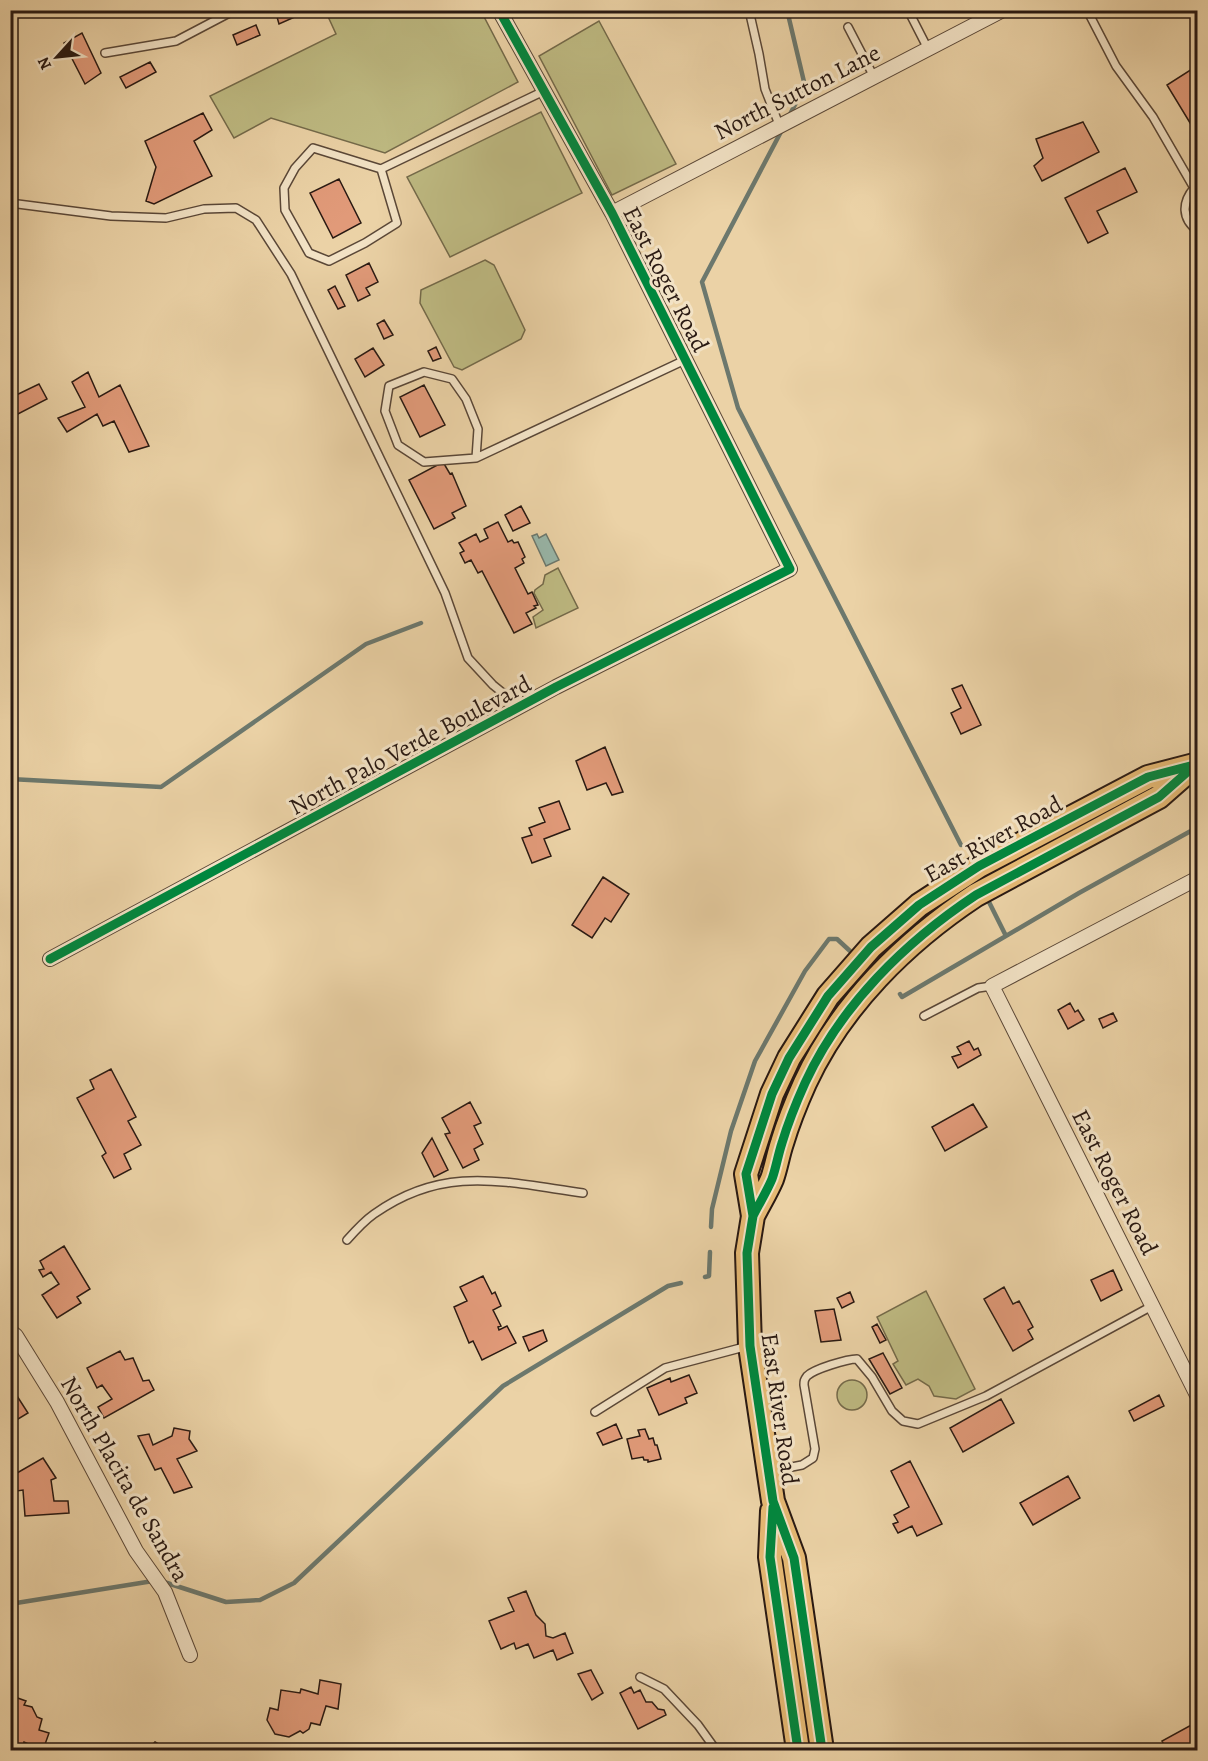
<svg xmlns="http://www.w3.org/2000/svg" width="1208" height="1761" font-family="Alegreya,serif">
	<rect width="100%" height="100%" fill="#ebd2a6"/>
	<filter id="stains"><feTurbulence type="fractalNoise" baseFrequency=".00333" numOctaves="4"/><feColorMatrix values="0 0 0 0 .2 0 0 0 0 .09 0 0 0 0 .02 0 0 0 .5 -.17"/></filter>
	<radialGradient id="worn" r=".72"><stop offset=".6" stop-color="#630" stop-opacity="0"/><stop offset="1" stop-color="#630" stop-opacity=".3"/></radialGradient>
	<path fill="#beba82" stroke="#746a4a" stroke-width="1.5" d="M325 10 481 11 518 82 385 153 271 118 234 138 210 96 336 34Z
		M599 21 676 164 612 195 539 56Z
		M541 112 582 193 450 257 407 177Z
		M485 260 494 265 525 330 521 339 462 370 454 367 420 303 421 290Z
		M558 568 578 608 536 628 533 617 543 610 534 593 535 590 543 584 545 575Z
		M926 1291 975 1389 956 1399 934 1396 929 1386 918 1379 906 1385 893 1364 898 1361 877 1317Z
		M837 1395a15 15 0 1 1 30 0a15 15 0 1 1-30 0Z"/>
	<path fill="#98b7aa" stroke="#6c786d" stroke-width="1.5" d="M537 534 539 538 546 534 559 560 546 566 532 536Z"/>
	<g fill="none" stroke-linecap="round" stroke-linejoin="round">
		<path stroke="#6c786d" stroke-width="4.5" d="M787 10 805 86 789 116
			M783 128 702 282 738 408 961 845
			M10 779 161 787 366 644 421 623
			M989 902 1006 936
			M900 994 902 997 1079 893 1198 827
			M711 1227 712 1209 731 1131 755 1061 805 971 829 939H837L850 951
			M705 1277 709 1276 710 1252
			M164 1582 226 1602 260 1600 294 1583 503 1386 668 1286 681 1283
			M10 1604 153 1581"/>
	</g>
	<path fill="#e19a79" stroke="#291912" stroke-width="1.5" d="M275 10H306V12L279 24Z
		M256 25 260 35 237 45 233 35Z
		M82 33 101 73 85 84 64 43Z
		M150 62 156 72 126 88 120 77Z
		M1192 69 1198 78V136L1167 85Z
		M203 113 212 130 194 141 212 176 154 204 146 201 156 167 145 141Z
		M1083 122 1099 152 1042 181 1034 166 1043 158 1036 139Z
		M1125 168 1137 192 1097 211 1108 233 1088 243 1065 198Z
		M339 179 361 223 333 238 310 193Z
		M369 263 378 282 366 288 370 295 358 301 346 275Z
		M335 286 345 306 338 309 328 290Z
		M384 320 393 335 384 339 377 324Z
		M436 347 441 358 433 361 428 351Z
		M373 348 384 365 365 377 355 359Z
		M88 372 99 397 120 385 149 446 129 452 114 421 103 426 97 414 67 432 58 418 85 407 72 382Z
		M39 384 47 399 16 415 10 405V398Z
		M424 385 445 425 420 437 400 397Z
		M443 462 450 474 452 473 466 506 452 513 455 518 434 529 409 480Z
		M521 506 530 523 513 531 505 515Z
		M498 522 508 542 512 540 514 543 518 542 525 557 522 559 524 563 515 568 528 594 532 592 538 605 534 606 536 608 526 613 532 624 514 633 482 571 478 573 471 560 465 563 460 553 464 551 459 543 476 534 480 542 488 538 484 529Z
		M962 685 981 725 961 734 951 713 961 708 952 689Z
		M605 747 623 792 612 795 606 783 587 790 576 761Z
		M559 801 570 829 544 839 551 856 532 863 522 838 532 835 529 828 545 822 539 808Z
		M603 877 629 894 611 922 605 918 592 938 572 925Z
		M1070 1003 1075 1012 1078 1010 1084 1020 1068 1029 1058 1010Z
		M1113 1013 1117 1021 1103 1028 1099 1019Z
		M969 1041 974 1050 978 1048 981 1055 958 1068 952 1057 961 1054 957 1047Z
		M111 1069 136 1117 128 1121 141 1145 124 1154 131 1169 114 1178 102 1156 106 1153 77 1098 94 1089 90 1080Z
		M470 1102 481 1123 474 1126 483 1144 474 1149 479 1160 463 1168 445 1134 450 1133 442 1118Z
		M973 1104 987 1127 945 1151 932 1127Z
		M432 1138 448 1170 434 1177 422 1153Z
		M64 1246 90 1289 77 1297 81 1303 57 1318 42 1295 59 1284 51 1272 43 1277 39 1270 44 1269 40 1261Z
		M1113 1270 1122 1290 1101 1301 1091 1280Z
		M483 1276 492 1294 495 1292 501 1306 493 1310 501 1326 498 1327 499 1330 507 1326 516 1343 482 1360 473 1341 469 1343 454 1307 467 1301 460 1287Z
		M1004 1287 1013 1304 1019 1301 1033 1327 1028 1330 1033 1339 1013 1351 984 1299Z
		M850 1292 854 1302 842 1308 837 1298Z
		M834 1309 841 1340 821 1342 815 1311Z
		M877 1324 886 1340 880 1343 872 1327Z
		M543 1330 547 1341 529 1351 523 1337Z
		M120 1351 125 1360 133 1358 143 1381 149 1380 154 1390 104 1418 98 1407 112 1399 102 1385 97 1388 87 1368Z
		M883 1353 902 1388 890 1394 869 1359Z
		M689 1375 697 1393 685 1398 687 1403 659 1415 647 1388 670 1378 671 1382Z
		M10 1385 28 1413 13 1422 16 1426 10 1429Z
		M1159 1395 1164 1406 1134 1421 1129 1411Z
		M1001 1399 1014 1423 963 1452 950 1428Z
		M616 1424 622 1438 603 1445 597 1433Z
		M174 1428 190 1431 189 1439 197 1451 177 1459 192 1487 174 1493 161 1468 155 1470 138 1436 149 1434 153 1445 172 1436Z
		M645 1429 649 1439 653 1438 655 1445H657L661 1459 648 1462V1460H644L643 1457 632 1459 627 1439 640 1436 638 1430Z
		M43 1458 56 1478 51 1480 54 1501H68L69 1513 25 1516 23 1490 10 1492V1477Z
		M910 1461 942 1524 917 1536 912 1526 898 1533 893 1524 898 1522 894 1515 909 1507 891 1471Z
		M1068 1476 1080 1498 1033 1525 1020 1503Z
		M526 1591 536 1615 545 1624 546 1636 553 1638 565 1633 573 1653 557 1660 553 1650 534 1658 528 1644 516 1649 514 1643 501 1649 489 1621 514 1611 508 1598Z
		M591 1670 603 1693 592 1700 578 1674Z
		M320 1680 341 1684 338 1709 326 1706 320 1725 311 1723 309 1729 303 1733 300 1731 289 1737 275 1734 267 1720 270 1708 278 1710 281 1690 300 1693 301 1689 318 1694Z
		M631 1687 634 1693 640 1690 646 1702H652L658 1709 664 1710 666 1715 638 1729 620 1693Z
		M12 1696 26 1701 24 1705 32 1707 37 1717 42 1719 39 1730 49 1733 43 1750 31 1748 33 1746 24 1742 22 1748 10 1743V1700Z
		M1195 1723 1198 1727V1750H1167L1162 1741Z
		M155 1742 169 1750H131L150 1747Z"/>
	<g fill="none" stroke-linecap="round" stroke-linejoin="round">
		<g stroke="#5a4737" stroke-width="10">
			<path id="lane" d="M749 10 759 54 765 89 780 127
				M908 10 928 49
				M1087 10 1116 66 1153 117 1194 188
				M848 27 874 77
				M105 53 176 41 235 10
				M381 169 397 223 365 243 329 261 309 253 285 210 284 188 295 168 313 148 381 169 544 91
				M1194 188C1182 202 1181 219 1198 231
				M10 203 111 216 166 218 204 209 236 208 256 220 291 274 349 394 445 593 468 658 493 685 519 706
				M476 458 478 429 466 399 452 379 424 372 389 386 385 411 398 445 424 462 476 458 685 360
				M924 1016 978 988 992 986
				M347 1240C355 1231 364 1221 374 1214 444 1164 504 1182 583 1193
				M595 1412 665 1368 748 1346
				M771 1471 802 1465 813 1458 815 1449 804 1385C804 1381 804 1380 807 1376 814 1369 847 1359 857 1359L872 1377 892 1411 903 1421 918 1424 986 1396 1152 1306
				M640 1677 664 1689 698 1725 716 1750"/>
		</g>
		<g stroke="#5a4737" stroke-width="16">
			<path id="street" d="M612 213 1003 10
				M1198 878 992 986 1198 1397
				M50 959 556 687 790 569 612 213 499 10
				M10 1331 16 1336 57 1402 136 1551 165 1592 190 1655"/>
		</g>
		<g stroke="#291912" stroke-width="26">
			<path id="primary" d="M753 1216C759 1204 767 1191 772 1179 776 1168 778 1155 782 1143 788 1123 796 1103 805 1083 841 1005 905 942 976 895L1159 797 1192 768
				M772 1511 770 1557 798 1750
				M822 1750 794 1558 773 1501 750 1346 747 1253 753 1216 746 1174 772 1094 789 1058 828 996 871 947 919 905 979 866 1148 777 1198 764"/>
		</g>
		<use href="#lane" stroke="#f2e2c5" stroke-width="7"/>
		<use href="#street" stroke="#f2e2c5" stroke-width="14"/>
		<use href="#primary" stroke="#e6b973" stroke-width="22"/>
		<g stroke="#f2e2c5" stroke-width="13">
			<path id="cycleway" d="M50 959 556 687 790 569 612 213 499 10
				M753 1216C759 1204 767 1191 772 1179 776 1168 778 1155 782 1143 788 1123 796 1103 805 1083 841 1005 905 942 976 895L1159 797 1193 767
				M773 1507 770 1557 798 1750
				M822 1750 794 1558 773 1501 750 1346 747 1253 753 1216 746 1174 772 1094 789 1058 828 996 871 947 919 905 979 866 1148 777 1198 764"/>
		</g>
		<use href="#cycleway" stroke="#00873e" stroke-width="9"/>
	</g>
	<g text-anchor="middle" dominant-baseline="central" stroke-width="6" stroke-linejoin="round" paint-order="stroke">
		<g font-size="24" fill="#291912" stroke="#f2e2c5">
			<text transform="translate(797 92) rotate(-27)">North Sutton Lane</text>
			<text transform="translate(666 279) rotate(63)">East Roger Road</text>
			<text transform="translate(410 745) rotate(-28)">North Palo Verde Boulevard</text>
			<text transform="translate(993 839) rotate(-29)">East River Road</text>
			<text transform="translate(1115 1182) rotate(63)">East Roger Road</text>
			<text transform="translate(780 1409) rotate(82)">East River Road</text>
			<text transform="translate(125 1479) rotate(60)">North Placita de Sandra</text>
		</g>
	</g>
	<rect width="1208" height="1761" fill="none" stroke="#ebd2a6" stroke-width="36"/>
	<rect x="12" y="12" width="1184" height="1737" fill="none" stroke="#291912" stroke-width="3"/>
	<rect x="18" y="18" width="1172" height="1725" fill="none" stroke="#291912" stroke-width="1.5"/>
	<g transform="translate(57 57) rotate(243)" stroke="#f2e2c5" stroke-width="4.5" paint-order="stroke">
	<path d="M0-4.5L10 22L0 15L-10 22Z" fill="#291912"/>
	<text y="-9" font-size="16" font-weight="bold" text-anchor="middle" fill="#291912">N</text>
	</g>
	<rect width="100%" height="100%" filter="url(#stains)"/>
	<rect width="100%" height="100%" fill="url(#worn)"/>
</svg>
